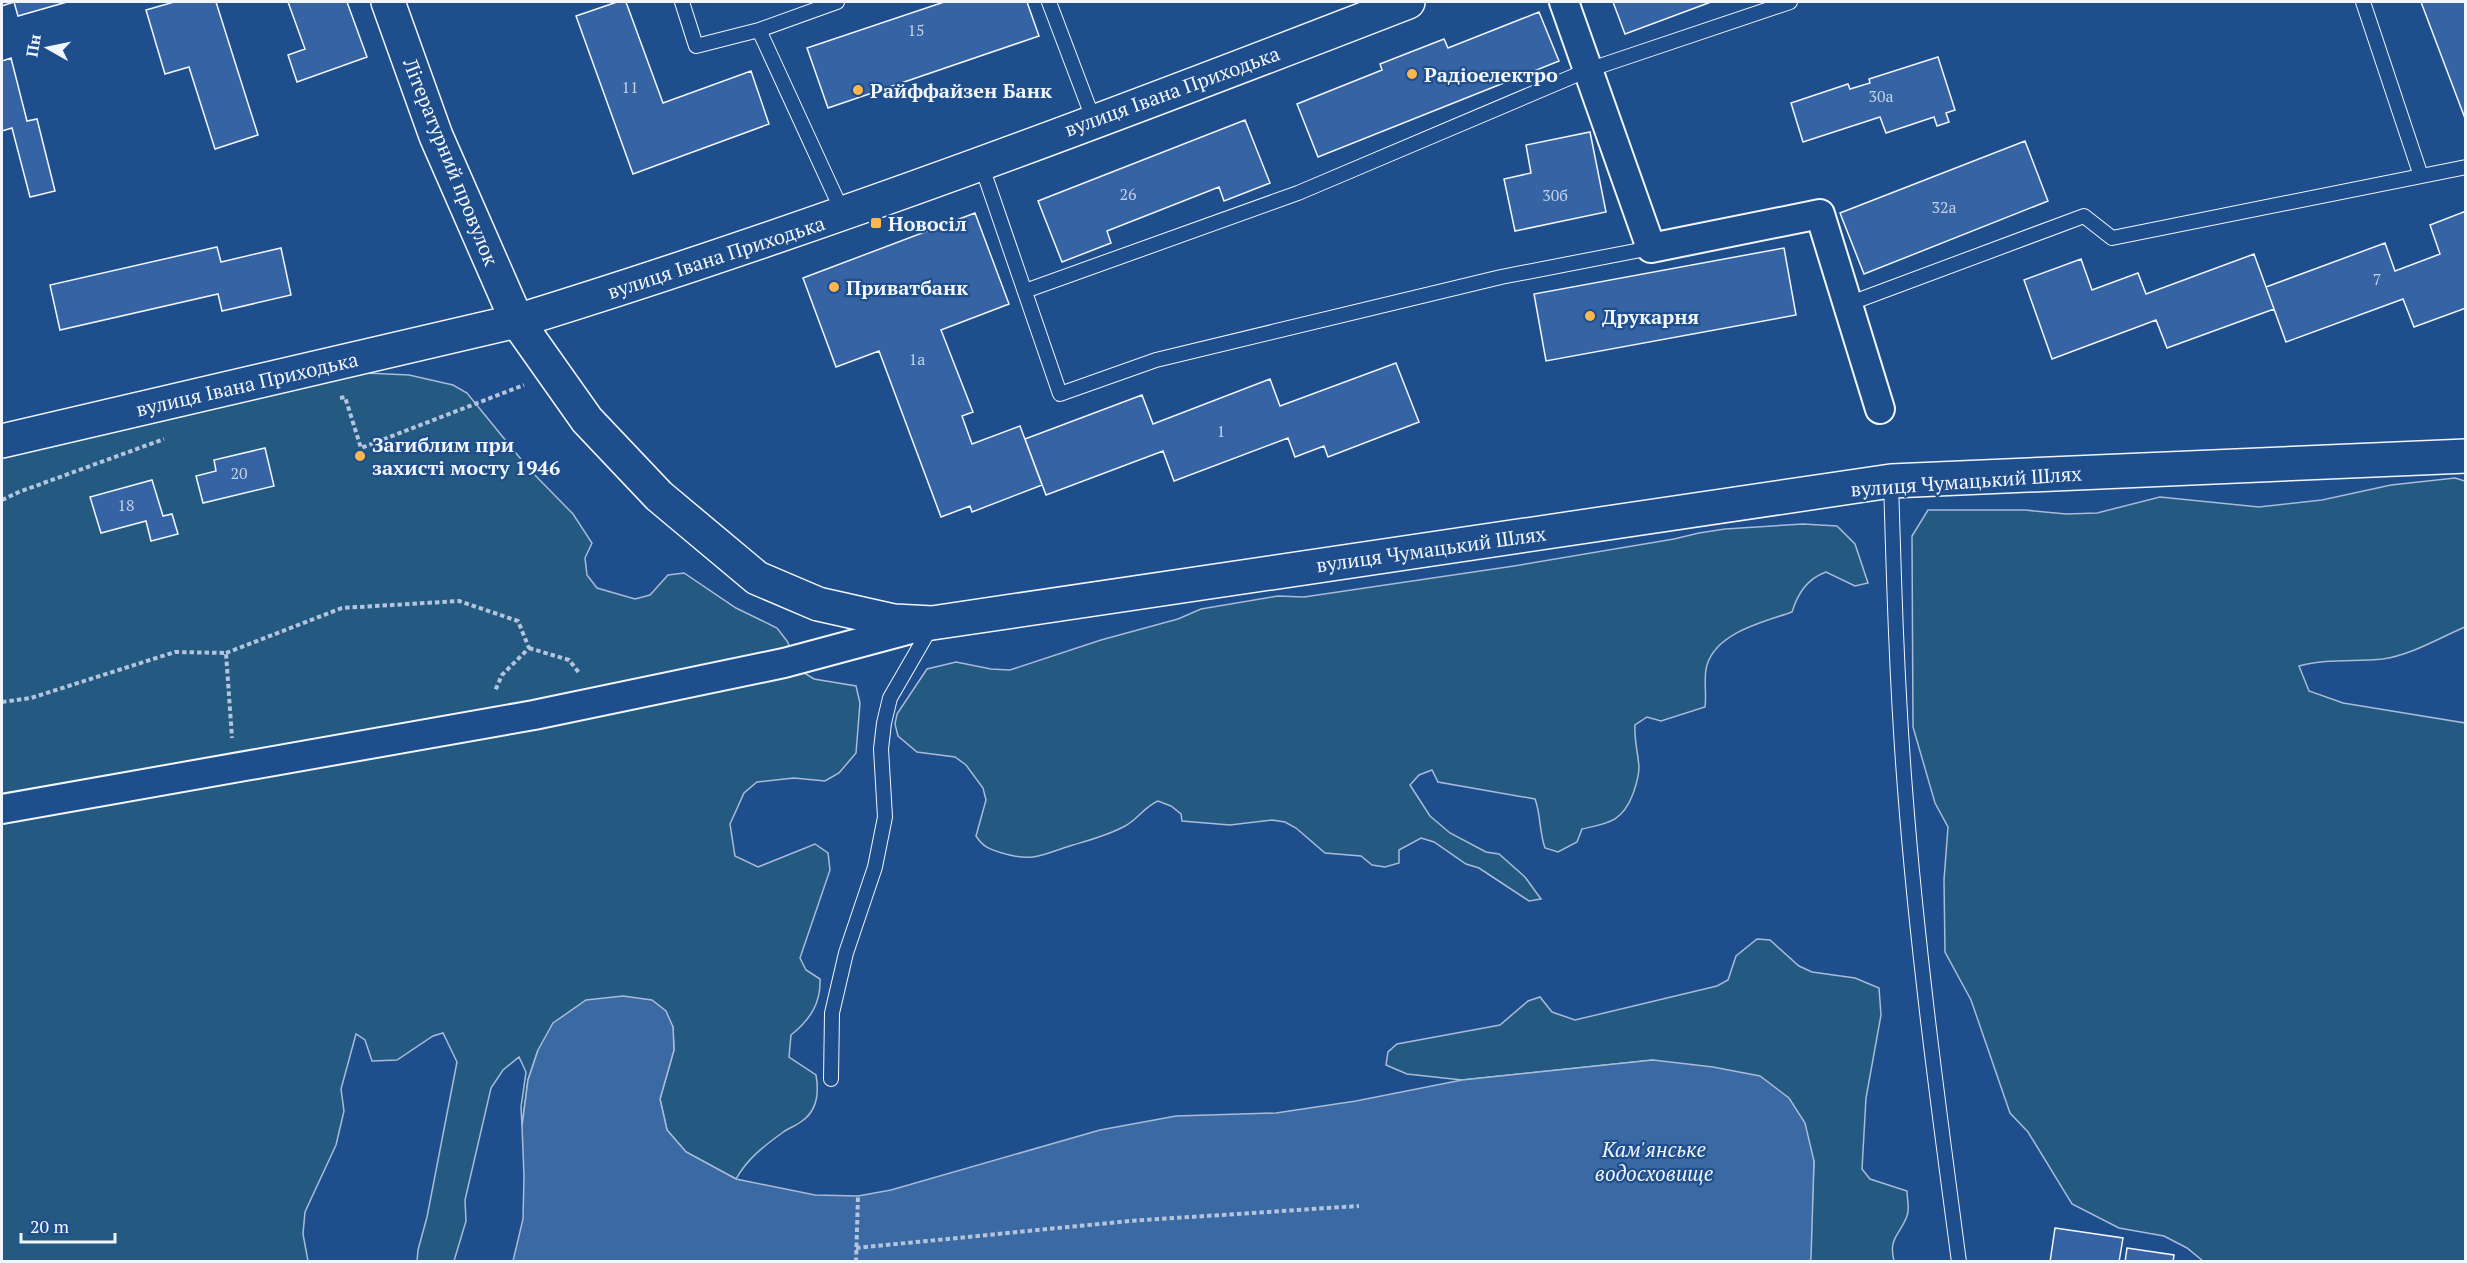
<svg xmlns="http://www.w3.org/2000/svg" width="2467" height="1263" font-family="'PT Serif',serif">
	<rect width="100%" height="100%" fill="#1f4e8c"/>
	<path fill="#245a82" stroke="#a8bbd7" stroke-width="1.5" d="M345 372 409 375 453 385 467 393 529 469 573 514 592 543 585 558 587 575 597 588 635 599 650 595 668 575 684 573 736 608 777 628 787 641 801 671 814 679 856 686 860 703 856 753 839 773 825 781 794 778 757 782 744 793 730 824 735 856 758 867 815 844 828 853 830 870 800 958 806 970 820 979C821 1003 810 1020 791 1035L789 1057 816 1075C819 1092 818 1110 802 1121 796 1126 788 1128 782 1133 764 1146 747 1159 736 1179L686 1152 667 1130 660 1099 674 1050 673 1027 538 1050 528 1080 522 1126 521 1107 526 1072 519 1057 503 1070 491 1088 465 1200 466 1221 454 1261H417L418 1250 427 1217 457 1062 443 1033 433 1036 397 1060 372 1061 365 1040 356 1034 341 1089 344 1111 336 1145 305 1212 303 1234 308 1261 2 1262V455Z
		M2455 478 2465 481V627C2439 638 2411 655 2383 659 2355 662 2327 658 2299 666L2309 691 2343 703 2465 723V1261H2203L2187 1248 2164 1236 2119 1228 2072 1204 2028 1132 2010 1113 1971 1000 1945 952 1944 880 1948 827 1935 803 1913 727 1912 536 1928 510H2025L2066 514 2097 513 2160 497 2259 507 2322 500 2391 485Z
		M1803 524 1837 526 1855 544 1868 583 1855 586 1826 572C1807 579 1798 593 1792 612 1764 622 1717 632 1707 665 1703 678 1707 693 1705 707L1661 721 1647 717 1635 725C1634 740 1638 752 1639 767 1639 777 1636 785 1633 794 1622 822 1609 823 1582 829L1577 842 1558 852 1545 848C1539 831 1541 815 1535 799L1438 782 1432 770 1419 775 1410 785 1430 816 1450 833 1486 852 1499 854 1525 877 1541 899 1529 901 1479 868 1466 864 1434 842 1421 838 1399 850V863L1385 867 1372 865 1361 856 1325 853 1296 828 1285 822 1272 820 1230 825 1182 821 1181 814 1171 806 1158 801C1144 807 1138 819 1125 826 1109 835 1090 840 1073 845 1042 854 1035 863 1002 853 989 849 983 847 976 836L986 800 983 788 966 765 955 757 917 752 898 736 895 724 897 714 927 669 956 662 991 669 1010 670 1101 640 1178 619 1201 609 1278 596 1304 597 1514 566 1674 539 1699 533 1725 529Z
		M1757 939 1770 940 1799 966 1812 972 1855 978 1879 988 1881 1015 1866 1098 1862 1169 1870 1179 1907 1191C1907 1199 1910 1209 1907 1216 1900 1235 1888 1238 1894 1261H1810L1814 1161 1653 1060 1462 1080 1407 1074 1386 1065 1388 1052 1397 1044 1500 1025 1528 1001 1540 997 1552 1012 1575 1020 1717 986 1728 980 1736 956Z"/>
	<path fill="#3b69a3" stroke="#a8bbd7" stroke-width="1.5" d="M623 996 652 1000 666 1011 673 1027 674 1050 660 1099 667 1130 686 1152 736 1179 815 1195 858 1196 891 1190 1100 1130 1176 1116 1276 1113 1356 1101 1462 1080 1653 1060 1713 1067 1760 1076 1789 1098 1805 1123 1814 1161 1811 1258 1810 1262 513 1261 523 1219 524 1176 522 1126 528 1080 538 1050 553 1023 586 1000Z"/>
	<path fill="#3563a3" stroke="#f2f6ff" stroke-width="1.5" d="M2 2H67L18 16 14 2 2 6Z
		M174 2H216L258 135 215 149 189 67 165 74 146 10Z
		M288 2H347L367 57 297 82 288 55 305 49Z
		M617 2H626L663 103 751 71 769 124 633 174 576 16Z
		M944 2H1027L1039 36 828 108 807 48Z
		M1613 2H1711L1625 34Z
		M2421 2H2466V121Z
		M1539 12 1559 61 1318 157 1297 104 1382 70 1380 64 1444 39 1448 48Z
		M1938 57 1955 110 1946 113 1949 122 1937 126 1934 117 1886 133 1880 117 1803 142 1791 103 1848 84 1850 89 1870 83 1869 79Z
		M11 58 27 121 37 119 55 191 30 197 12 128 2 131V61Z
		M1245 120 1270 183 1224 201 1219 187 1107 231 1111 243 1062 262 1038 201Z
		M1590 132 1606 212 1515 231 1504 179 1531 173 1526 145Z
		M2025 141 2048 201 1864 274 1840 213Z
		M2466 211V308L2414 327 2403 299 2286 342 2266 287 2385 243 2395 271 2440 254 2430 225Z
		M975 213 1009 304 941 330 973 412 962 416 972 444 1020 426 1042 485 972 512 970 506 941 517 879 351 836 367 803 278Z
		M217 247 221 262 281 248 291 295 222 311 218 294 60 330 50 285Z
		M1784 248 1796 315 1546 361 1534 294Z
		M2254 254 2274 309 2167 348 2156 320 2052 359 2024 280 2081 259 2092 290 2138 273 2146 294Z
		M1396 363 1419 422 1328 457 1324 446 1295 457 1288 438 1174 481 1163 451 1046 495 1025 439 1142 395 1153 424 1270 379 1280 406Z
		M265 448 274 486 203 503 196 476 216 471 214 460Z
		M152 480 163 516 172 514 178 534 151 541 146 521 101 533 90 497Z
		M2055 1228 2123 1238 2119 1262H2050Z
		M2127 1248 2174 1255 2173 1262H2125Z"/>
	<g fill="none" stroke-linecap="round" stroke-linejoin="round">
		<g stroke="#f2f6ff" stroke-width="16">
			<path id="lane" d="M682 2 696 46 759 30 843 213
				M1049 2 1094 121
				M2363 2 2421 176
				M759 30 837 2
				M981 164 1060 394 1156 360 1501 277 1651 248
				M1025 291 1298 193 1588 70 1790 2
				M1848 304 2084 216 2112 238 2466 167
				M1891 481C1894 584 1897 687 1905 789 1917 947 1938 1104 1959 1262
				M831 1079 832 1013 846 953 875 867 885 817 881 749 884 723 890 698 931 627"/>
		</g>
		<g stroke="#f2f6ff" stroke-width="32">
			<path id="street" d="M1564 2 1651 248 1820 214 1880 409
				M2 809 534 715 784 663 922 626"/>
		</g>
		<g stroke="#f2f6ff" stroke-width="36">
			<path id="secondary" d="M517 321C819 228 1114 116 1408 2"/>
		</g>
		<g stroke="#f2f6ff" stroke-width="36">
			<path id="primary" d="M388 2 436 136 517 321"/>
		</g>
		<g stroke="#f2f6ff" stroke-width="36">
			<path id="highway" d="M2 441 517 321 587 420 659 496 757 578 818 604 894 621 932 623 1891 481 2466 456"/>
		</g>
		<path stroke="#b3c4dc" stroke-width="4" stroke-dasharray="4.5 3" stroke-linecap="butt" d="M340 398 345 397 361 448 524 385
			M2 500 19 492 164 439
			M529 648 569 660 580 674
			M226 653 342 608 459 601 518 621 529 648 502 675 495 691
			M2 702 31 698 175 652 226 653 232 738
			M856 1248 1129 1221 1359 1206
			M856 1262 858 1196"/>
		<use href="#lane" stroke="#1f4e8c" stroke-width="14"/>
		<use href="#street" stroke="#1f4e8c" stroke-width="28"/>
		<use href="#secondary" stroke="#1f4e8c" stroke-width="33"/>
		<use href="#primary" stroke="#1f4e8c" stroke-width="33"/>
		<use href="#highway" stroke="#1f4e8c" stroke-width="33"/>
	</g>
	<g fill="#ffb74d" stroke="#1f4e8c" stroke-width="2">
		<circle cx="1412" cy="74" r="6"/>
		<circle cx="858" cy="90" r="6"/>
		<rect x="870" y="217" width="12" height="12" rx="3"/>
		<circle cx="834" cy="287" r="6"/>
		<circle cx="1590" cy="316" r="6"/>
		<circle cx="360" cy="456" r="6"/>
	</g>
	<g text-anchor="middle" dominant-baseline="central" stroke-width="4.5" stroke-linejoin="round" paint-order="stroke">
		<g font-size="16" fill="#c3d1e8">
			<text x="916" y="30">15</text>
			<text x="630" y="87">11</text>
			<text x="1881" y="96">30а</text>
			<text x="1128" y="194">26</text>
			<text x="1555" y="195">30б</text>
			<text x="1944" y="207">32а</text>
			<text x="2377" y="279">7</text>
			<text x="917" y="359">1а</text>
			<text x="1221" y="431">1</text>
			<text x="239" y="473">20</text>
			<text x="126" y="505">18</text>
		</g>
		<g font-size="20" font-weight="bold" fill="#f2f6ff" stroke="#1f4e8c" text-anchor="start">
			<text x="1424" y="74">Радіоелектро</text>
			<text x="870" y="90">Райффайзен Банк</text>
			<text x="888" y="223">Новосіл</text>
			<text x="846" y="287">Приватбанк</text>
			<text x="1602" y="316">Друкарня</text>
			<text x="372" y="444">Загиблим при<tspan x="372" dy="23">захисті мосту 1946</tspan></text>
		</g>
		<g font-size="20" fill="#f2f6ff" stroke="#1f4e8c">
			<text transform="translate(1172 91) rotate(-20)">вулиця Івана Приходька</text>
			<text transform="translate(451 162) rotate(68)">Літературний провулок</text>
			<text transform="translate(716 257) rotate(-18)">вулиця Івана Приходька</text>
			<text transform="translate(247 384) rotate(-13)">вулиця Івана Приходька</text>
			<text transform="translate(1966 481) rotate(-4)">вулиця Чумацький Шлях</text>
			<text transform="translate(1431 549) rotate(-8)">вулиця Чумацький Шлях</text>
		</g>
		<g font-size="21" font-style="italic" fill="#f2f6ff" stroke="#1f4e8c">
			<text x="1654" y="1149">Кам'янське<tspan x="1654" dy="24">водосховище</tspan></text>
		</g>
	</g>
	<rect width="2467" height="1263" fill="none" stroke="#f2f6ff" stroke-width="6"/>
	<g transform="translate(48 48) rotate(279)" stroke="#1f4e8c" stroke-width="4.5" paint-order="stroke">
	<path d="M0-4.5L10 22L0 15L-10 22Z" fill="#f2f6ff"/>
	<text y="-9" font-size="16" font-weight="bold" text-anchor="middle" fill="#f2f6ff">Пн</text>
	</g>
	<path d="M21 1233v9h94v-9" fill="none" stroke="#f2f6ff" stroke-width="3"/>
	<text x="30" y="1233" font-size="18" fill="#f2f6ff" stroke="#1f4e8c" stroke-width="4.5" paint-order="stroke">20 m</text>
</svg>
